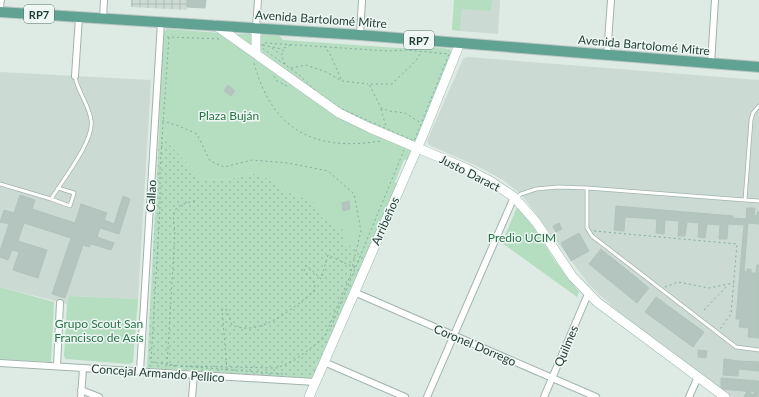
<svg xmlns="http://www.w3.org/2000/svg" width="759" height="397" font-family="Lato,sans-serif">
	<defs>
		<pattern id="industrial-grid" width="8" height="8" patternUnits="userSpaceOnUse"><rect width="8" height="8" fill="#ccdad4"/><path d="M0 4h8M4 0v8" fill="none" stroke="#afbcb6"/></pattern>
		<pattern id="grass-dots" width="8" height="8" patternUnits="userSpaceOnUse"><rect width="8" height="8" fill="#b5ddc0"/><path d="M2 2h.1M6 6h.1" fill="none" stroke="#9bbfa5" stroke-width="1.8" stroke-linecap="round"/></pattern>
	</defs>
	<rect width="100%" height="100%" fill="#deebe5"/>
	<path fill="#ccdad4" d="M492 0H500L498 34 460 31 462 9 491 10Z
		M468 57 759 80V397H729L614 308 590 286 521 194 503 180 479 167 429 145 427 141 463 59Z
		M0 72 151 80 138 299 69 296 67 304 0 287Z"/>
	<path fill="url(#industrial-grid)" d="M131 0H187V10L131 7Z"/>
	<path fill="url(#grass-dots)" d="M159 133 202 179 227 180 251 173 268 178 290 193 315 202 323 219 343 229 346 243 366 255 312 378 147 368Z"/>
	<path fill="#b5ddc0" d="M454 0H492L491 11 462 9 460 31 452 30Z
		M167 29 221 33 323 107 409 149 411 152 408 160H404L395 182 398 184 366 255 346 243 342 229 323 219 314 202 290 193 268 178 251 173 227 180 202 179 159 133 163 33Z
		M239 34H251L252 36 251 45 237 35Z
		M264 34 279 35 283 40 428 50 432 47 450 49 453 54 414 143 355 118 311 91 300 80 261 51 258 47 259 37Z
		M517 207 535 229 555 261 579 292 577 297 502 243Z
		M0 287 54 302 51 362 0 359Z
		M69 296 138 299 133 362 130 364 66 359 64 356 67 304Z"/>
	<path fill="#b3c5be" stroke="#b0c4bc" d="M187 0H206L205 8 187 7Z
		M228 85 235 91 231 96 224 91Z
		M20 195 35 200 32 209 75 223 81 204 107 213 104 220 114 224 123 196 130 199 119 234 100 228 97 237 114 243 111 250 91 244 89 247 83 245 65 298 52 294 71 238 24 223 18 241 47 250 38 278 13 270 19 252 12 250 8 260 0 257V251L9 224 0 222 4 210 14 213Z
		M349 201 350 209 343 211 342 203Z
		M616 206 733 216V218L746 219 747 208H755L754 215 757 216V212H759V224L748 223 744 272 740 271 744 225 728 224 727 239H719L720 225 707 224 705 238 698 237 699 223 687 222 685 236H678L679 221 665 220 664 234 656 233 657 219 625 217 624 231 614 230Z
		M559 223 562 229 556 232 553 226Z
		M579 233 589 251 571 261 561 243Z
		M601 249 649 288 637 303 589 264Z
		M757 265H759V338L748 337 749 328 739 327 740 319H736L740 271 747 272V269H751V273H756Z
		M656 297 704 332 693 347 645 312Z
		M698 350 707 351 706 358 698 357Z
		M724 359 739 361 738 376 723 375Z
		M739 361 759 362V371L739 369Z
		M721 378 759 381 758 397 754 395 755 392 721 389Z
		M747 391 754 395 757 397H744Z"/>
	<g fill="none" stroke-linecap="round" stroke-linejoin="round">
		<g stroke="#a1b3ac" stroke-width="4.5">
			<path id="lane" d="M0 184 51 199
				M58 188 74 193 70 206 51 199C62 181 95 140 91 120 89 104 77 91 75 76
				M587 188V228L592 236 736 347 759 350
				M516 198 521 194 536 189 558 187 587 188 745 200 751 120 753 113 759 106
				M745 200 759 201"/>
		</g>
		<g stroke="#a1b3ac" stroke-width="8">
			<path id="street" d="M0 6 1 0
				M103 18 104 0
				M256 28 258 0
				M360 35 362 0
				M607 55 611 0
				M711 64 715 0
				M75 76 79 17
				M354 292 596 397
				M324 362 405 397
				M0 363 315 382
				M57 366 60 303
				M140 371 161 22
				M81 390 99 397
				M81 397 83 368
				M192 397 194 375
				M427 397 514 197
				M544 397 588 294
				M689 397 698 377"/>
		</g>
		<g stroke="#9db7ad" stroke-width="10">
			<path id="secondary" d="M215 25 339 113 370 128 465 168 490 181 514 197 536 222 572 276 597 302 725 397
				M256 54V28
				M309 397 423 135 460 43"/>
		</g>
		<g stroke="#c0c8c6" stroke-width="12">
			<path id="primary" d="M0 12 360 35 759 67"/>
		</g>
		<path stroke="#7db0a0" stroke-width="1" stroke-dasharray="2 3" stroke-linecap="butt" d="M167 37 221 39
			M265 43 389 51 406 50 449 54 414 141 342 109 317 92 298 74 262 48V44Z
			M263 45 281 49
			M324 46 330 54 342 81
			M272 48 280 54
			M254 63C272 130 314 152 381 141
			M285 64 281 55 284 52 282 49 293 44
			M291 68 306 65 326 72 342 81 368 84
			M274 76 277 81 287 86
			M381 109 386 127
			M162 121H163L179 126 197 134 210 161 224 167 252 160 288 163 328 171 354 194 361 231 350 276 324 338 295 360 277 368 180 366 151 362 160 207V169L169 37
			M419 122 405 113 389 111 381 108 369 84H392C402 73 415 65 421 52
			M594 231 737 244 731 314 720 329
			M665 287 678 282 709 288 734 283
			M704 310 728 285
			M331 327 404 150
			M176 366 167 365 175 232C171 207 174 206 198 200
			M181 366 284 374
			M227 370 222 309H226L232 325C261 338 293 307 314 292L315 284 304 270 306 265 321 279 328 255 355 268"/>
		<use href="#lane" stroke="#fff" stroke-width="3"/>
		<use href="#street" stroke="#fff" stroke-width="6"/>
		<use href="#secondary" stroke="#fff" stroke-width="9"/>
		<use href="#primary" stroke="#60a392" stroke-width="10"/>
	</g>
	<g text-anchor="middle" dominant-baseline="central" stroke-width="3" stroke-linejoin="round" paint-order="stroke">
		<g fill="#eef7f3" stroke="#5d736d" stroke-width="1">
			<rect x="24" y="5" width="30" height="18" rx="3"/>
			<rect x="404" y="31" width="30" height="18" rx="3"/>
		</g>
		<g font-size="11" font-weight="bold" fill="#1f3b33">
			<text x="39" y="14">RP7</text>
			<text x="419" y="40">RP7</text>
		</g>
		<g font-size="12" fill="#1f3b33" stroke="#eef7f3">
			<text transform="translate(321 19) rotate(4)">Avenida Bartolomé Mitre</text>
			<text transform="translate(644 45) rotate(5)">Avenida Bartolomé Mitre</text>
			<text transform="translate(470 173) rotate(27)">Justo Daract</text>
			<text transform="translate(151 196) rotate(-87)">Callao</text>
			<text transform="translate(385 221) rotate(-66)">Arribeños</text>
			<text transform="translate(475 345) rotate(23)">Coronel Dorrego</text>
			<text transform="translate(566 346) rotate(-67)">Quilmes</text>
			<text transform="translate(158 373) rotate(4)">Concejal Armando Pellico</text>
		</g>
		<g font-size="12" fill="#277345" stroke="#eef7f3">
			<text x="229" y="115">Plaza Buján</text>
			<text x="522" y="237">Predio UCIM</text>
			<text x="99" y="323">Grupo Scout San<tspan x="99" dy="14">Francisco de Asís</tspan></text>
		</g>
	</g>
</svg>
